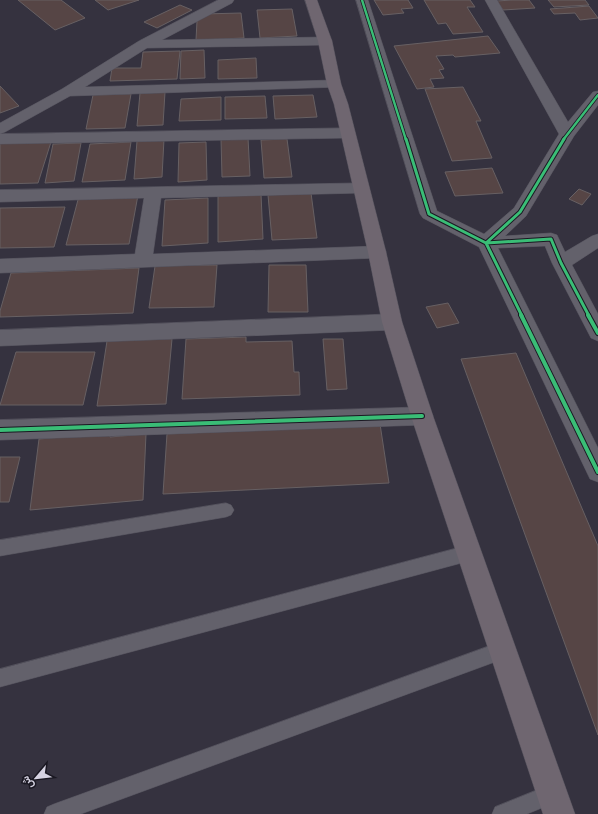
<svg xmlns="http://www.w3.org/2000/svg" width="598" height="814" font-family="'Varela Round',Vazirmatn,sans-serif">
	<rect width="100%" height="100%" fill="#35323f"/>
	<path fill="#564545" stroke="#676063" d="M18 0H61L85 18 55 30Z
		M95 0H139L108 10Z
		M374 0H408L413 8 401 9 404 13 383 15Z
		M424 0H470L475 7H467L483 32 453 34 446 23 438 24Z
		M512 0H529L535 8 503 10 497 1Z
		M548 0H585L589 5 554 7Z
		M180 5 192 10 157 28 144 22Z
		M589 6 598 18 580 20 575 13 554 14 550 9Z
		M292 9 297 36 260 38 257 10Z
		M241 13 244 38 196 40 197 21 203 14Z
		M488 36 500 53 455 57 453 55 436 56 444 69 439 70 444 78 430 79 434 87 417 89 394 46Z
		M204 50 205 78 180 79 181 51Z
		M180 51 177 79 110 81 112 68H141L143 52Z
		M256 58 257 78 218 79V60Z
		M0 86 19 106 0 113Z
		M463 87 481 121H476L492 158 452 161 425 89Z
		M165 92 163 125 137 126 140 93Z
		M131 94 125 128 86 129 93 95Z
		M313 95 317 117 275 119 273 96Z
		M265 96 267 118 225 119V97Z
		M221 97V120L179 121 181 99Z
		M248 138 250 176 222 177 221 139Z
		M164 139 162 177 134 179 137 141Z
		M287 139 292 177 264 178 261 140Z
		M51 142 38 183 0 184V143Z
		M131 142 125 180 82 182 90 144Z
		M206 142 207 180 178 182 179 143Z
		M81 143 74 181 45 183 53 144Z
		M492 168 503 193 455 196 445 172Z
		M579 189 591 194 582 205 569 199Z
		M311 193 317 238 272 240 268 195Z
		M261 194 263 239 218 242V196Z
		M138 195 129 244 66 245 79 196Z
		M208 198V243L162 246 165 200Z
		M65 207 54 247 0 248V208Z
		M217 265 214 307 149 308 155 266Z
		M269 265H306L308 312H268Z
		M139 268 133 313 0 317V311L11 273Z
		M448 303 459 323 437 328 426 307Z
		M246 337V342L292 341 294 372H299L300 395 182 399 186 339Z
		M172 339 166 404 97 406 107 341Z
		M323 339H343L347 389 327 390Z
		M16 352H95L83 405H0Z
		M516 353 598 546V735L461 359Z
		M380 424 389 483 163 494 167 434Z
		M110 433V437L146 434 143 500 30 510 39 439Z
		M0 457H20L9 502H0Z"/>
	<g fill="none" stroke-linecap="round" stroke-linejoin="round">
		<g stroke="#52505b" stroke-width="1">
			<path id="service" d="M226 503 231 505 234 510 231 515 226 517 0 556V540Z
				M469 545 475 548 477 553 475 558 469 561 0 687V669Z
				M503 641 509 644 512 650 509 656 503 659 81 814H44L47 807 54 804Z
				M552 784 559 787 562 794 559 801 527 814H492L495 807Z"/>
		</g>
		<g stroke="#52505b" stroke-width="1">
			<path id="minor" d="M218 0H234L232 3 162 40 325 37 330 38 332 41 330 44 325 45 147 48 85 87 334 80 339 81 341 84 339 87 70 96 5 132 0 134V123L62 89 139 41Z
				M356 0H368L437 211 484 234 514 208 559 134 485 0H497L568 122 593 92 598 91V105L574 136 526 216 505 236 551 233 557 235 565 252 592 236 598 234V248L572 265 598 314V341L591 338 552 263 545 246 498 248 598 448V482L590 479 479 247 423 218 420 214Z
				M347 128 353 130 355 133 353 136 347 138 0 144V134Z
				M361 183 367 184 369 188 367 192 361 193 161 198 153 254 377 246 384 247 386 252 384 257 377 258 0 273V259L135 254 144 198 0 202V190Z
				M392 314 399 317 402 322 399 327 392 330 0 346V330Z
				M422 407 430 409 433 416 430 423 422 425 0 440V420Z"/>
		</g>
		<g stroke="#52505b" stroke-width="1">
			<path id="primary" d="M305 0H317L332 41 341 84 348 104 386 252 402 322 433 416 575 814H543L411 416 382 322 368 252 334 104 327 84 318 41Z"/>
		</g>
		<use href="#service" fill="#63616b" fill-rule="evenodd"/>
		<use href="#minor" fill="#63616b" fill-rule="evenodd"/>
		<use href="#primary" fill="#6f6670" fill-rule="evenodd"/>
		<g stroke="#1a1822" stroke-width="4">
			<path id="cycleway-far2" d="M362 0 406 140
				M563 140 598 95"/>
		</g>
		<g stroke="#1a1822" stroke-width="5">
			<path id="cycleway-far1" d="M406 139 429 214 486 243 520 212 564 139
				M522 316 486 243 551 239 561 263 589 316"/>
		</g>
		<g stroke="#1a1822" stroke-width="6">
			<path id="cycleway" d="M521 315 598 472
				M588 315 598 333
				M0 430 422 416"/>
		</g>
		<use href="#cycleway-far2" stroke="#3abd76" stroke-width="2.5"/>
		<use href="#cycleway-far1" stroke="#3abd76" stroke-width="3"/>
		<use href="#cycleway" stroke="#3abd76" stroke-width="4"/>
	</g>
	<g transform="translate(36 778) rotate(242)" stroke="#1a1822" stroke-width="3" paint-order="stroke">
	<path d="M0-3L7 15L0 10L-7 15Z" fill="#d6d3e2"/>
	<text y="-6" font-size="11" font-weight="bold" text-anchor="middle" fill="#d6d3e2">ش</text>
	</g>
</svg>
